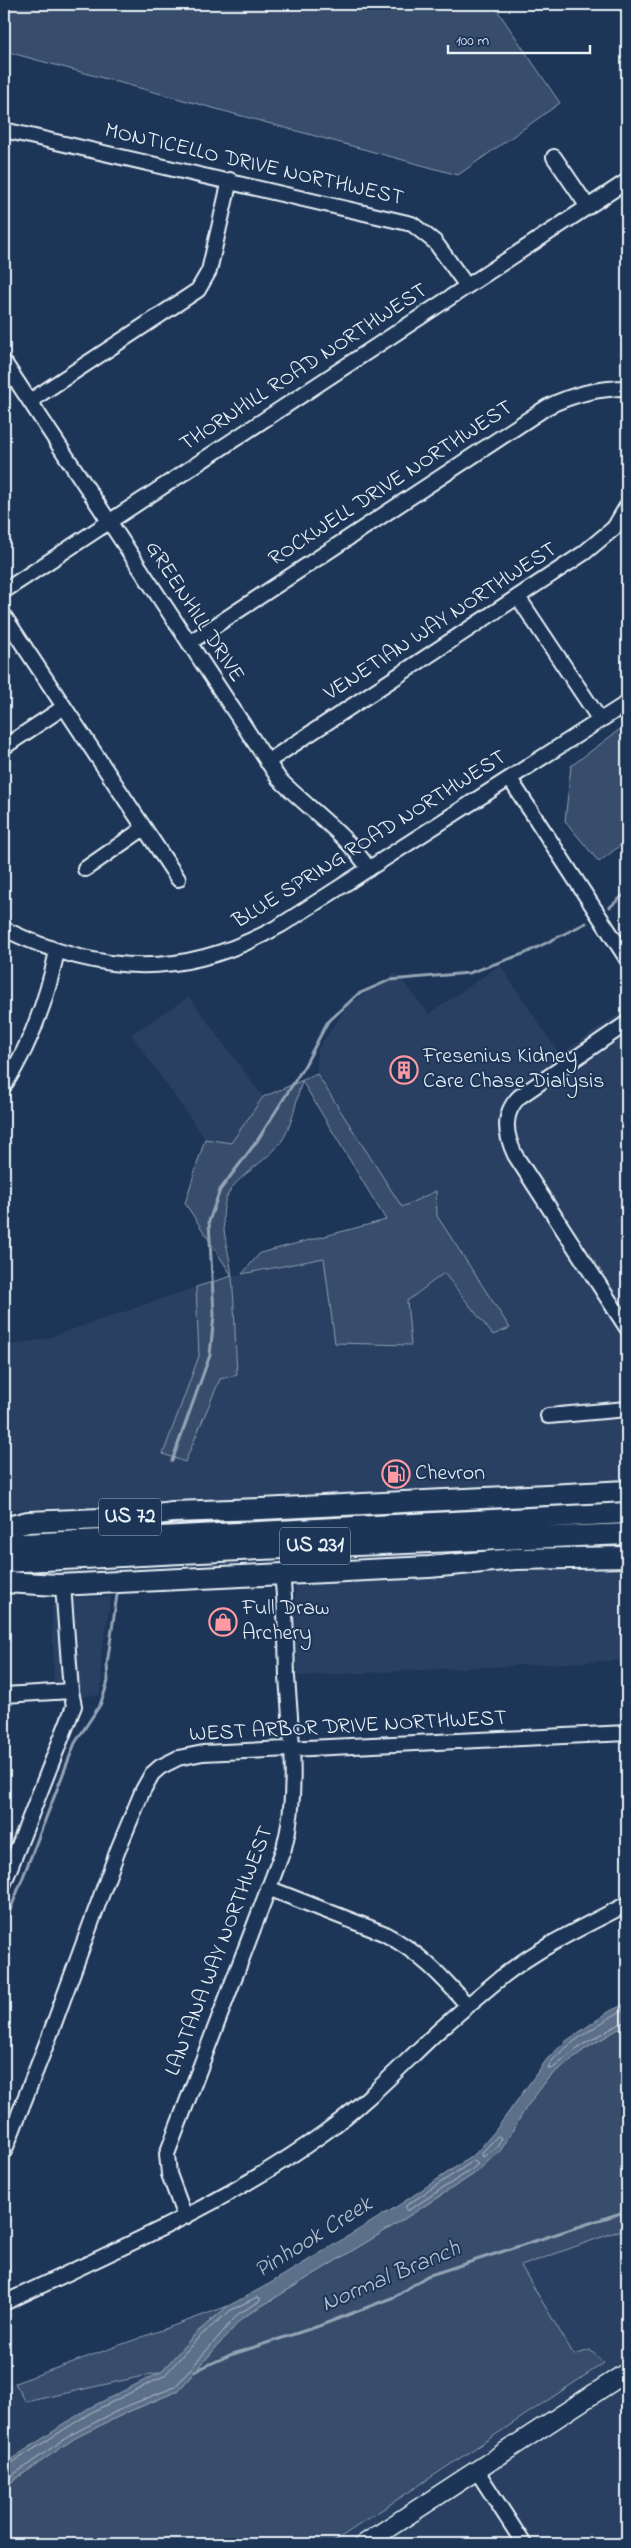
<svg xmlns="http://www.w3.org/2000/svg" width="631" height="2548" font-family="'Indie Flower',sans-serif">
	<rect width="100%" height="100%" fill="#1d3557"/>
	<filter id="ink" filterUnits="userSpaceOnUse"><feTurbulence type="fractalNoise" baseFrequency=".02" numOctaves="2"/><feDisplacementMap in="SourceGraphic" scale="10" xChannelSelector="R" yChannelSelector="G"/><feConvolveMatrix kernelMatrix="1 2 1 2 8 2 1 2 1" color-interpolation-filters="sRGB"/></filter>
	<g filter="url(#ink)">
		<path fill="#2a4162" d="M500 965 560 1055 627 1008V1482L4 1510V1346L45 1339 196 1287 199 1356 163 1453 185 1461 220 1379 237 1375 232 1277 324 1258 407 1301 444 1273 493 1335 510 1328 437 1216 436 1192 403 1208 317 1074V1050L349 1004 396 973 429 1014Z
			M189 997 263 1097 231 1144 205 1139 131 1034Z
			M627 1568V1660L297 1676 295 1580Z
			M111 1597 101 1656 102 1682 99 1695 54 1698 52 1607 57 1598Z
			M627 2228V2544H330L604 2363 590 2350 574 2355 521 2266Z
			M161 2372 87 2409 4 2464V2386L15 2383 26 2402Z"/>
		<path fill="#374d6c" stroke="#909fb2" d="M4 4H493L560 103 458 175 4 51Z
			M627 724V840L599 862 565 821 571 766Z
			M317 1074 402 1207 436 1191 437 1216 510 1328 493 1335 444 1273 407 1301 411 1345 335 1343 324 1258 242 1274 260 1253 386 1220 302 1081C296 1100 293 1125 281 1142 267 1163 231 1177 225 1202 219 1226 230 1252 232 1277 235 1309 235 1343 237 1375L220 1379 185 1462 163 1454 199 1356 196 1287 232 1276 185 1203 205 1139 231 1143 263 1097Z
			M627 2024V2228L521 2266 574 2355 590 2350 604 2363 330 2544H4V2487L75 2438 130 2411 178 2391 242 2318 401 2221 474 2174 549 2077 585 2049Z
			M228 2306 195 2334 161 2372 26 2402 15 2383Z"/>
		<path fill="#5d7089" stroke="#95a4b5" d="M627 2003V2024L585 2049 549 2077 526 2108 501 2150 474 2174 401 2221 242 2318 178 2391 130 2411 75 2438 4 2487V2464L87 2409 161 2372 195 2334 228 2306 269 2284 396 2207 475 2154 495 2131 547 2059 566 2041 610 2011Z"/>
		<g fill="none" stroke-linecap="round" stroke-linejoin="round">
			<path stroke="#b0bdcc" stroke-width="1" d="M627 2008C611 2016 551 2053 548 2068L552 2069 582 2045 627 2020
				M498 2136 502 2138 497 2147 483 2157 482 2153Z
				M474 2161 478 2164 471 2170 409 2210H406V2206Z
				M4 2468 90 2413 164 2376 199 2337 231 2310 257 2297 260 2298V2301L238 2314 175 2387 127 2406 72 2434 4 2481"/>
			<path stroke="#95a4b5" stroke-width="3" d="M610 907 627 892
				M172 1461 210 1355 214 1315 209 1221 220 1190 257 1141 305 1065 327 1023 358 994 390 980 469 973 526 953 586 923
				M4 1926 75 1743 100 1705 105 1691 108 1681 107 1664 117 1595
				M195 2371 230 2355 319 2326 394 2297 427 2276 627 2211"/>
			<g stroke="#e8f1f8" stroke-width="18">
				<path id="minor" d="M626 4 627 5
					M4 130 412 224 435 242 467 286
					M554 157 588 207
					M4 362 279 779C309 809 345 833 369 869
					M30 401 198 290 209 271 230 180
					M4 591 627 181
					M518 597 600 720
					M4 616 178 879
					M189 643 547 407C573 394 599 388 627 388
					M4 747 64 707
					M267 762 584 553 614 528 627 506
					M510 779 627 959
					M85 869 144 828
					M4 929C102 976 185 980 281 925L627 703
					M627 1023 519 1097C502 1114 505 1134 515 1155L627 1328
					M4 1086C31 1044 47 1000 57 951
					M548 1416 627 1409
					M4 1695 71 1691
					M4 1883 74 1706 71 1691 63 1585
					M268 1888 383 1933C418 1951 443 1977 468 2006
					M4 2152 51 2032 119 1847 143 1790 152 1774 160 1767 178 1758 203 1753 627 1733
					M185 2217 169 2174 167 2154 284 1848C299 1792 291 1734 287 1677 286 1643 286 1608 282 1574
					M4 2303C113 2251 226 2204 324 2133 365 2104 398 2069 434 2035 456 2015 480 1995 503 1976 541 1946 585 1926 627 1904
					M477 2471 524 2544"/>
			</g>
			<g stroke="#e8f1f8" stroke-width="21">
				<path id="major" d="M364 2544 627 2372"/>
			</g>
			<g stroke="#e8f1f8" stroke-width="24">
				<path id="highway" d="M4 1528 28 1522 124 1518 173 1512 261 1509 627 1491
					M4 1545 627 1513
					M4 1562 260 1549 627 1534
					M4 1582 58 1585 429 1567 515 1559 627 1557"/>
			</g>
			<use href="#minor" stroke="#1d3557" stroke-width="14"/>
			<use href="#major" stroke="#1d3557" stroke-width="18"/>
			<use href="#highway" stroke="#1d3557" stroke-width="20"/>
		</g>
	</g>
	<defs>
		<g id="building-ring" transform="scale(1.4375)"><circle r="9.5" fill="#1d3557" stroke="#ff9aa2" stroke-width="1.5"/><path d="M-4-6H4V6H1V3H-1V6H-4ZM-2.5-4.3h1.7v1.8h-1.7ZM.8-4.3h1.7v1.8H.8ZM-2.5-1h1.7V.8h-1.7ZM.8-1h1.7V.8H.8Z" fill="#ff9aa2"/></g>
		<g id="fuel-ring" transform="scale(1.4375)"><circle r="9.5" fill="#1d3557" stroke="#ff9aa2" stroke-width="1.5"/><path d="M-5.5-6h7V0h2V4h1.3V-2.5L3-4.5l.8-.8L6-3V5H2.5V1h-1V6h-7ZM-4.2-4.7v3.2H.2V-4.7Z" fill="#ff9aa2"/></g>
		<g id="shop-ring" transform="scale(1.4375)"><circle r="9.5" fill="#1d3557" stroke="#ff9aa2" stroke-width="1.5"/><path d="M-5-2.5h2.3a2.7 3.5 0 0 1 5.4 0H5L5.5 6h-11ZM-1.5-2.5h3a1.5 2.3 0 0 0-3 0Z" fill="#ff9aa2"/></g>
	</defs>
	<g fill-rule="evenodd">
		<use href="#building-ring" x="404" y="1070"/>
		<use href="#fuel-ring" x="396" y="1474"/>
		<use href="#shop-ring" x="223" y="1622"/>
	</g>
	<g text-anchor="middle" dominant-baseline="central" stroke-width="4" stroke-linejoin="round" paint-order="stroke">
		<g fill="#1d3557" stroke="#abb9c8" stroke-width="1">
			<rect x="99" y="1498.5" width="62" height="37" rx="4"/>
			<rect x="280" y="1527.5" width="70" height="37" rx="4"/>
		</g>
		<g font-size="21" font-weight="bold" fill="#e8f1f8">
			<text x="130" y="1517">US 72</text>
			<text x="315" y="1546">US 231</text>
		</g>
		<g font-size="22" fill="#e8f1f8" stroke="#1d3557">
			<text transform="translate(254 165) rotate(13)">MONTICELLO DRIVE NORTHWEST</text>
			<text transform="translate(304 368) rotate(-33)">THORNHILL ROAD NORTHWEST</text>
			<text transform="translate(391 484) rotate(-33)">ROCKWELL DRIVE NORTHWEST</text>
			<text transform="translate(194 612) rotate(57)">GREENHILL DRIVE</text>
			<text transform="translate(441 622) rotate(-33)">VENETIAN WAY NORTHWEST</text>
			<text transform="translate(370 840) rotate(-32)">BLUE SPRING ROAD NORTHWEST</text>
			<text transform="translate(348 1727) rotate(-3)">WEST ARBOR DRIVE NORTHWEST</text>
			<text transform="translate(220 1951) rotate(-69)">LANTANA WAY NORTHWEST</text>
		</g>
		<g font-size="22" fill="#e8f1f8" stroke="#1d3557" text-anchor="start">
			<text x="423" y="1057">Fresenius Kidney<tspan x="423" dy="25">Care Chase Dialysis</tspan></text>
			<text x="415" y="1474">Chevron</text>
			<text x="242" y="1609">Full Draw<tspan x="242" dy="25">Archery</tspan></text>
		</g>
		<g font-size="24" font-style="italic" fill="#b7c4d1" stroke="#1d3557">
			<text transform="translate(314 2238) rotate(-32)">Pinhook Creek</text>
			<text transform="translate(391 2277) rotate(-23)">Normal Branch</text>
		</g>
	</g>
	<rect width="631" height="2548" fill="none" stroke="#1d3557" stroke-width="20"/>
	<rect x="10" y="10" width="611" height="2528" fill="none" stroke="#e8f1f8" stroke-width="2" filter="url(#ink)"/>
	<path d="M448 45v8h142v-8" fill="none" stroke="#e8f1f8" stroke-width="2.5"/>
	<text x="456" y="45" font-size="15" fill="#e8f1f8" stroke="#1d3557" stroke-width="4" paint-order="stroke">100 m</text>
</svg>
